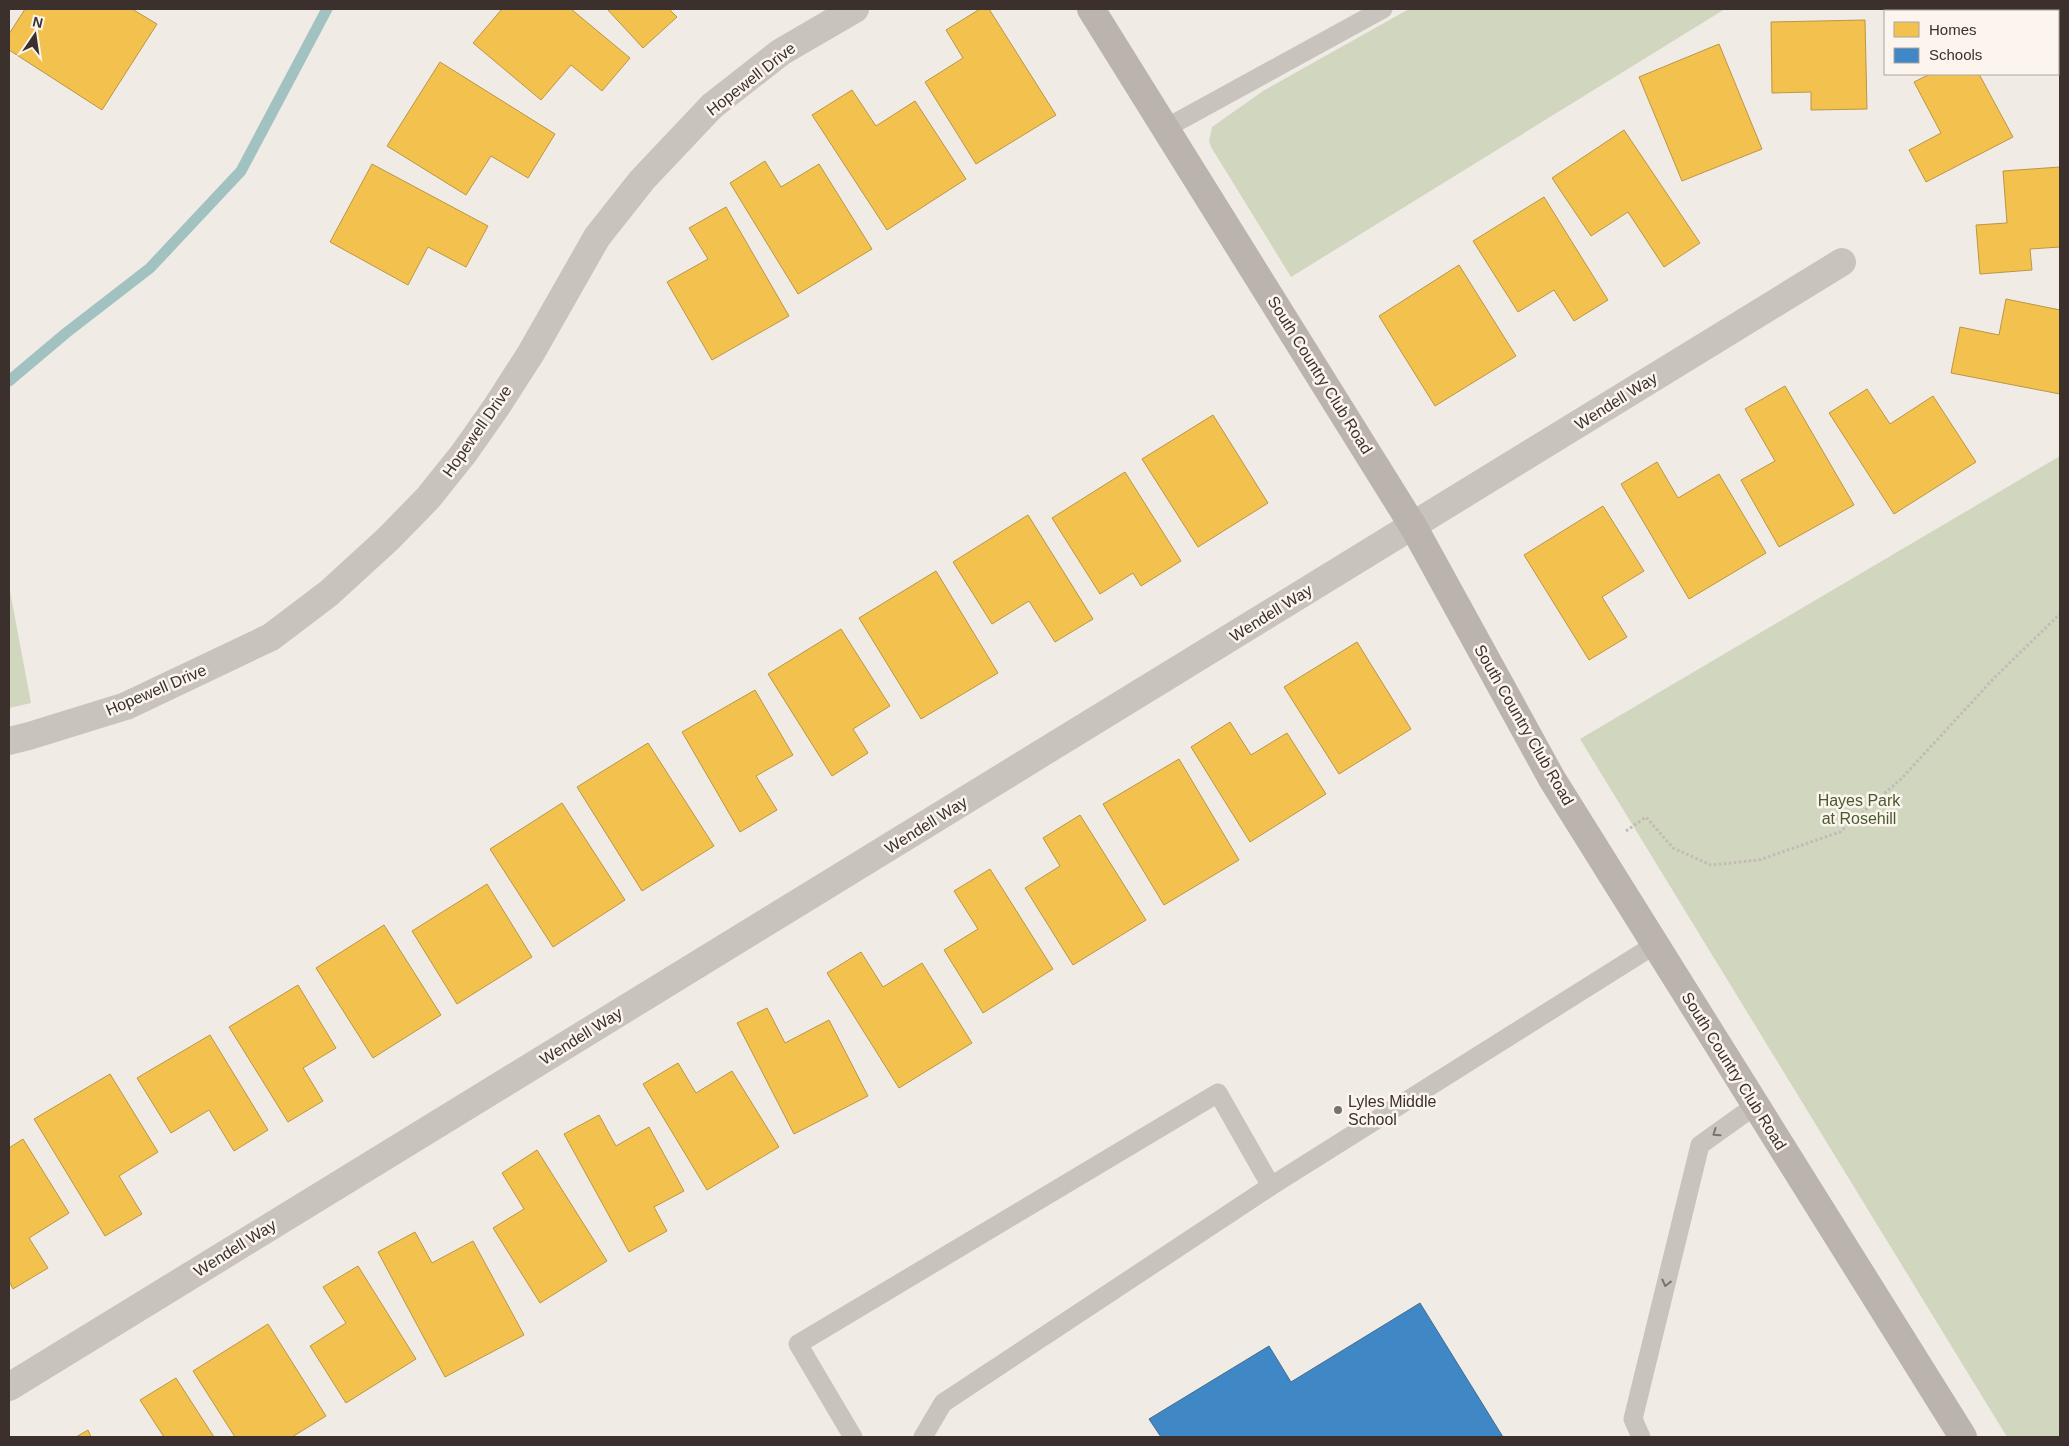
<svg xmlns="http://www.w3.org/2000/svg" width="2069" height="1446" font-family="Helvetica,sans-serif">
	<rect width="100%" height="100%" fill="#f0ebe5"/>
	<path fill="#d1d6bf" d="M1409 9H1725L1291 277 1211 147 1209 141 1212 127 1263 91Z
		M2060 456V1437H2007L1580 739Z
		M9 586 31 703 9 708Z"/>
	<path fill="#f2c14e" stroke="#bb9644" d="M25 9H132L157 24 102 110 9 50V34Z
		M502 9H571L630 58 602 91 571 65 541 100 473 43Z
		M607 9H669L677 17 643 48Z
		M980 9H989L1056 115 976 164 925 82 963 58 946 30Z
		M1918 9H1974L1975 11H1919Z
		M1865 20 1867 109 1811 110V92L1772 93 1771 22Z
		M1719 44 1762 149 1682 181 1639 77Z
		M440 62 555 134 528 178 491 156 466 195 387 146Z
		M1930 74H1979L2013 137 1926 182 1909 150 1941 133 1914 82Z
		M852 90 876 126 915 101 966 179 887 230 812 115Z
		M1624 130 1700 243 1664 267 1628 212 1591 236 1552 178Z
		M765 161 781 187 819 164 872 249 798 294 730 183Z
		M372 164 488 226 466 267 428 247 408 285 330 242Z
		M2060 167V247L2030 249 2032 270 1980 274 1976 225 2007 223 2003 171Z
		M1544 197 1608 300 1574 321 1554 290 1518 312 1473 241Z
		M726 207 789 316 712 360 667 282 708 259 689 228Z
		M1459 265 1516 356 1435 406 1379 316Z
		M2006 299 2060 310V394L1951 373 1960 327 1999 335Z
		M1785 386 1854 505 1779 547 1741 480 1775 461 1745 409Z
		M1867 389 1890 424 1933 396 1976 462 1894 514 1829 413Z
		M1213 415 1268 503 1198 547 1142 459Z
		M1657 462 1678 498 1719 474 1766 553 1689 599 1621 484Z
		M1125 472 1181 561 1141 586 1133 573 1100 594 1052 518Z
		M1603 506 1644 571 1602 597 1627 637 1589 660 1524 555Z
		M1028 515 1093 619 1055 642 1029 601 992 624 953 562Z
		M936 571 998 673 921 719 859 618Z
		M841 629 890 706 853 729 868 753 832 776 768 674Z
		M1357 642 1411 729 1339 774 1284 687Z
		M755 690 793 755 756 776 777 810 740 832 682 732Z
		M1230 722 1251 755 1287 733 1326 794 1250 842 1191 747Z
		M648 743 714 846 642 891 577 787Z
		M1179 759 1239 860 1164 905 1103 804Z
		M562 803 625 900 553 947 490 849Z
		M1080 815 1146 920 1073 965 1025 888 1060 866 1043 838Z
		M990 869 1053 969 983 1013 944 950 978 929 954 891Z
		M487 884 532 957 457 1004 412 931Z
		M384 925 441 1015 373 1058 316 968Z
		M861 952 883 987 922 963 972 1043 899 1088 827 973Z
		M298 985 336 1048 303 1068 323 1101 288 1122 229 1027Z
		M767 1008 785 1043 829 1020 868 1096 794 1134 737 1023Z
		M210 1035 268 1130 234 1151 209 1110 171 1133 137 1078Z
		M678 1063 696 1093 732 1071 779 1147 707 1190 643 1084Z
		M110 1074 158 1152 119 1176 142 1214 105 1236 34 1119Z
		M599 1115 616 1146 649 1127 684 1191 654 1207 667 1231 629 1252 564 1134Z
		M23 1139 69 1213 29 1238 48 1268 13 1289 9 1281V1148Z
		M537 1150 607 1261 540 1303 493 1228 524 1209 502 1173Z
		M415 1232 432 1263 473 1241 524 1335 445 1377 378 1252Z
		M358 1266 416 1359 346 1403 310 1346 346 1323 323 1287Z
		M268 1324 326 1416 292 1437H235L193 1371Z
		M176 1378 214 1437H164L140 1400Z
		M88 1430 91 1437H76Z"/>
	<path fill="#3f88c5" stroke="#3e6e97" d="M1420 1303 1503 1437H1161L1149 1419 1269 1346 1291 1382Z"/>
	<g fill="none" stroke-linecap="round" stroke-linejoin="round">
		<path stroke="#a1c2c1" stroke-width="11" d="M9 381 66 333 150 268 241 171 327 9"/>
		<path stroke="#c2bbb6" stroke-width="3" stroke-dasharray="2.5 2.5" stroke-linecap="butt" d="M1626 831 1646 817 1673 848 1711 865 1759 860 1840 832 1901 779 1995 677 2060 614"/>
		<path stroke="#c9c3be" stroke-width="19" d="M1166 128 1383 9
			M853 1437 798 1344 1218 1093 1271 1186
			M923 1437 943 1403 1271 1186 1656 944
			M1641 1437 1633 1419 1700 1145 1756 1105"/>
		<path stroke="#c9c3be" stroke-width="28" d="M9 741 29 736 126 706 271 637 329 593 388 539 428 498 464 453 497 406 531 353 597 237 642 180 712 106 781 52 855 9
			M9 1387 1842 262"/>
		<path stroke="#bab3ae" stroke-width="28" d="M1091 9 1413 526 1552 779 1963 1437"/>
	</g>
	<defs><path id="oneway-chevron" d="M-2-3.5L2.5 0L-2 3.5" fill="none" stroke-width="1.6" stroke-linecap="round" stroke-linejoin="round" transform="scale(1.25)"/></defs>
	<g stroke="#7b726d">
		<use href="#oneway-chevron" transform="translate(1716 1133) rotate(145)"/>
		<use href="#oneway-chevron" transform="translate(1666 1283) rotate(104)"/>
	</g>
	<circle fill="#7a716c" stroke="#fbf5ee" stroke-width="2" cx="1338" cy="1110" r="5"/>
	<g text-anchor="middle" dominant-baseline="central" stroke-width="5" stroke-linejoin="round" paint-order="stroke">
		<g font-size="16" fill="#3b302b" stroke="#fbf5ee">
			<text transform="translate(751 79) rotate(-38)">Hopewell Drive</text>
			<text transform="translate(1320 375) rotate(58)">South Country Club Road</text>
			<text transform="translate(1616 401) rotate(-32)">Wendell Way</text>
			<text transform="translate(477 431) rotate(-55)">Hopewell Drive</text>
			<text transform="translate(1271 613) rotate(-32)">Wendell Way</text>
			<text transform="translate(156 690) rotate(-23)">Hopewell Drive</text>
			<text transform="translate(1524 725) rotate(60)">South Country Club Road</text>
			<text transform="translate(926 825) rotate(-32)">Wendell Way</text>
			<text transform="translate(581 1036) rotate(-32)">Wendell Way</text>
			<text transform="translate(1734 1071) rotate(58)">South Country Club Road</text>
			<text transform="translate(235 1248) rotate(-32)">Wendell Way</text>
		</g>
		<g font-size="16" fill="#4a5a2e" stroke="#fbf5ee">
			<text x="1859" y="800">Hayes Park<tspan x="1859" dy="18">at Rosehill</tspan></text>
		</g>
		<g font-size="16" fill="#3b302b" stroke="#fbf5ee" text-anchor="start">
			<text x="1348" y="1101">Lyles Middle<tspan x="1348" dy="18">School</tspan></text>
		</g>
	</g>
	<rect width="2069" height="1446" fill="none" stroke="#3b302b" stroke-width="20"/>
	<rect x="1884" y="10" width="175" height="65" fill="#fbf5ee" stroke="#aea6a0"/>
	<rect x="1894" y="22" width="25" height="15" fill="#f2c14e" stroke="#aea6a0"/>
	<text x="1929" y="35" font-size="15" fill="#3b302b">Homes</text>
	<rect x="1894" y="48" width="25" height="15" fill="#3f88c5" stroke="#aea6a0"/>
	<text x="1929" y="60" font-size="15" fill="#3b302b">Schools</text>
	<g transform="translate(35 35) rotate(13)" stroke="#fbf5ee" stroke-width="4" paint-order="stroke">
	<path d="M0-4L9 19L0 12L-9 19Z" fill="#3b302b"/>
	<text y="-8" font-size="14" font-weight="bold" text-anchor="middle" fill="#3b302b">N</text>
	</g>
</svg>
